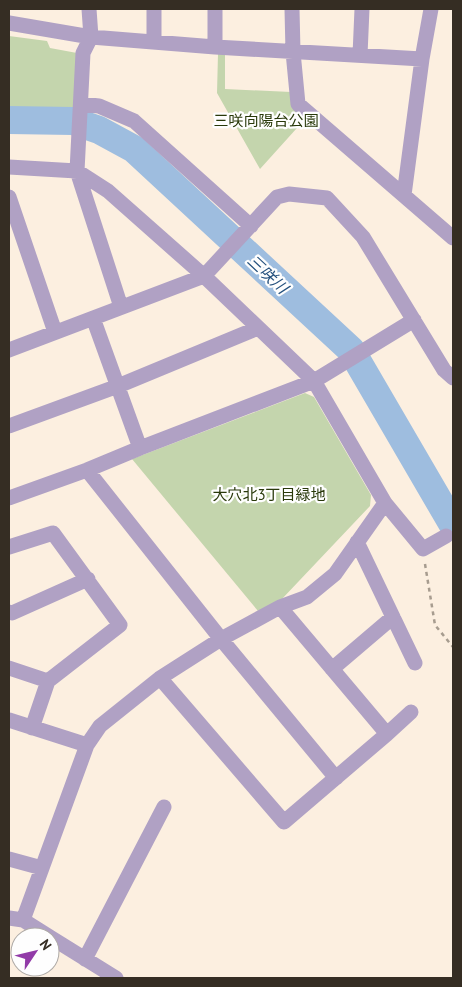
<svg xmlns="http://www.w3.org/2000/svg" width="462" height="987" font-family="'PT Sans','Noto Sans JP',sans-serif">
	<rect width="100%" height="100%" fill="#fcefe0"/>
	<path fill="#c4d5ad" d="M9 36 47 41 50 48 77 53 74 117 9 112Z
		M225 53V89L291 92 306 118 260 169 217 93 218 54Z
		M305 393 314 397 371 495 370 506 281 600 258 611 132 459Z"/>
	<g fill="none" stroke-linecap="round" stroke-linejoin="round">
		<path stroke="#9ebddf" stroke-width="28" d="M9 120 73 121 99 130 134 149 351 350 453 525"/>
		<path stroke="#a79c8f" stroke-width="2.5" stroke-dasharray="4 4" stroke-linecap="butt" d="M425 564 435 625 453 647"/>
		<path stroke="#b0a1c4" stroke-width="15" d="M89 9 91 37 83 53 77 171 121 307
			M215 9V47
			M292 9 293 52 298 104 453 238
			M9 23 91 37 215 47 422 59
			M154 42V9
			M360 55 362 9
			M81 104 99 106 134 121 251 226
			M9 167 77 171 108 191 204 276 314 381 385 503 423 549 446 536
			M404 195 422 59 431 9
			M9 197 55 332
			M93 318 140 448
			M9 350 204 276 277 197 289 194 327 198 363 237 444 370 453 378
			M9 426 118 386 258 328
			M87 470 221 639 336 778
			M9 498 87 470 140 448 314 381 414 320
			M357 542 415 663
			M9 547 53 533 120 625 48 681 32 728
			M9 612 12 613 88 579
			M9 668 48 681
			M332 669 393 617
			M160 678 284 822 387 734 280 607
			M9 720 87 745
			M387 734 411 712
			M9 859 42 868
			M9 918 23 920 50 937
			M23 920 87 745 100 726 160 678 221 639 280 607 307 597 335 574 385 503
			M50 937 116 978
			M85 959 164 807"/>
	</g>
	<g text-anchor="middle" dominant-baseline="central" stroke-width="4.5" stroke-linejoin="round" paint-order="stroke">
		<g font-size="15" fill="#29390a" stroke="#fefefe">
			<text x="266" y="120">三咲向陽台公園</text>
			<text x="269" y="494">大穴北3丁目緑地</text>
		</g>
		<g font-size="16" font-style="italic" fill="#25517e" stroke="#fefefe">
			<text transform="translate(268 274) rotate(43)">三咲川</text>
		</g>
	</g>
	<rect width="462" height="987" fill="none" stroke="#352d23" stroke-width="20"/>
	<g transform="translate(35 952) rotate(55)"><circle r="24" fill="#fefefe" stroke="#aeaaa6"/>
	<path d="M0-4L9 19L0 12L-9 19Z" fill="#923ba8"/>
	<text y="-8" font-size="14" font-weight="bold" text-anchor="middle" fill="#352d23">N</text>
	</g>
</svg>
